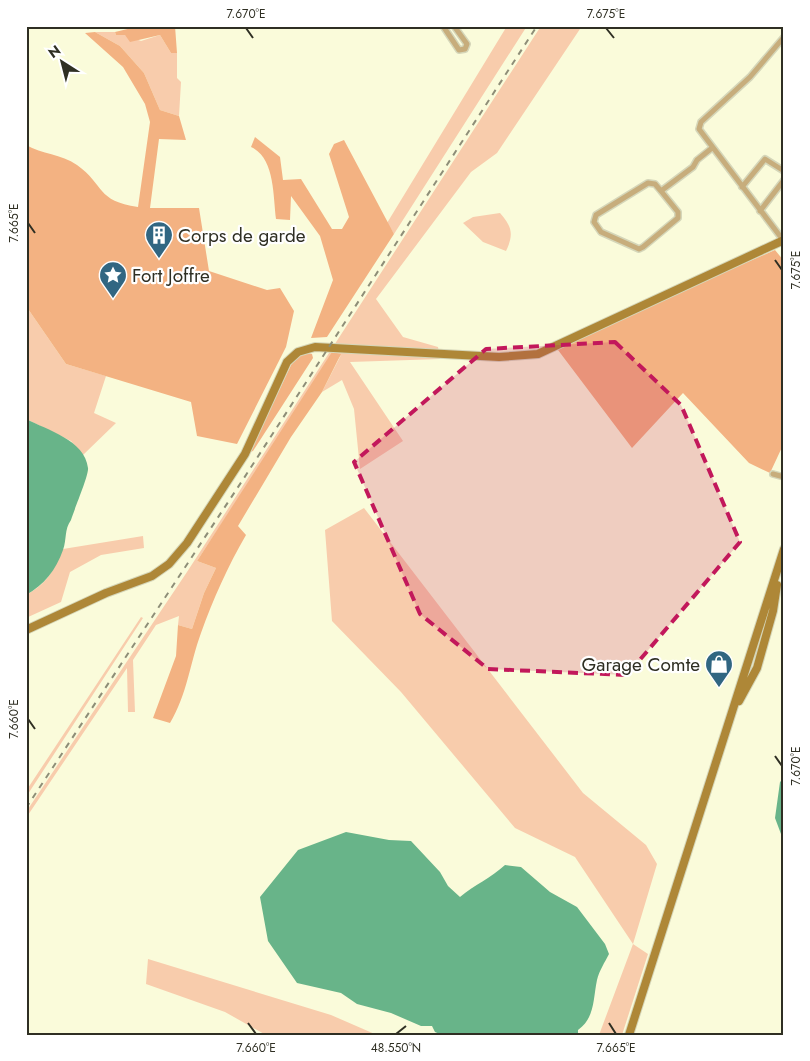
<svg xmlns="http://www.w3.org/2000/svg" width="810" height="1061" font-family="Jost,sans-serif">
	<rect width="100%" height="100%" fill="#fafbda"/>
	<path fill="#f8ccac" d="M507 26H527L394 234 387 223Z
		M541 26H582L497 153 471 172 376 299 403 337 438 347 440 359 350 362 403 441 360 469 354 409 342 380 322 392 341 355 263 461 197 561 216 568 204 593 192 629 178 625 179 616 156 625 133 660 135 712H128L127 668 26 818V812L187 572Z
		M95 32H115L116 35H125L141 41 160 35 171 53H177V78L181 82 179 116 160 110 144 73 120 46Z
		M500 213C512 227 514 234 506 251L483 242 463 223 473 217Z
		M26 306 66 364 106 376 94 413 116 423 83 455 71 441 26 419Z
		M364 508 583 793 646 845 657 864 633 944 648 954 622 1035H599L633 944 575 857 515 828 401 692 332 621 325 530Z
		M143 536 144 548 101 555 70 572 61 602 26 618V595C48 583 53 571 63 549Z
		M141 617 143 618 26 797V791Z
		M148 959 331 1015 377 1035H266L225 1012 146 984Z"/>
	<path fill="#f3b282" d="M140 26H175L177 53H171L160 35 130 42 125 35H116L115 32Z
		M95 32 120 46 144 73 160 110 179 116 186 140 159 139 150 208H199L209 271 267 290 280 288 294 311 286 347 237 444 197 436 191 402 66 364 26 306V145C42 154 61 154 77 165 105 185 96 201 138 207L150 122 145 104 123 67 85 33Z
		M255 137 280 157 283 180 301 179 332 229H342L349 217 329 154 334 144 344 140 394 234 327 337 311 338 333 280 320 236 291 196 290 220 276 219C273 196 275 158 251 147Z
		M775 250 784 261V443L770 473 749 463 683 393 632 448 558 350 613 321Z
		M332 352 341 354 322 392 291 437 238 526 246 535C228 566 213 599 201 633 190 663 187 695 170 723L153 718 176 656 178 625 192 629 204 593 216 568 197 561Z
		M307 353 312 354 313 358 253 451 250 452 292 363 299 356Z"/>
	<path fill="#68b489" d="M26 419C47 430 85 440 88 468 89 475 74 510 71 520 64 530 67 539 63 550 56 570 44 585 26 595Z
		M784 778V842L775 818 780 782Z
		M346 832 389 840 411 841 440 872 448 886 460 897C474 885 491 878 505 865L521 867 550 892 577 907 605 944 609 954C605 962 599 971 597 980 593 999 595 1018 578 1030V1035H442L435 1032 432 1026H421L391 1013 357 1004 341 993 297 983 268 941 260 897 298 850Z"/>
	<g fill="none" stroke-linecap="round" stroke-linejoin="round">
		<g stroke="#d5d6b9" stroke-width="8">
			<path id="minor" d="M443 26 459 50 465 49 467 44 454 26
				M742 187 765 159 784 171
				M661 191 678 212V218L643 247 639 249 601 232 594 222 596 215 648 183 655 184 661 191 693 167 697 160 712 148
				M760 211 784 180
				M783 240 699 129 701 122 750 77 784 37
				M773 474 784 477"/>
		</g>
		<g stroke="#d5d6b9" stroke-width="10">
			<path id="secondary" d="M26 630 106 593 152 576 169 564 187 543 245 454 287 362 298 352 315 347 499 357 538 354 784 240
				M739 701 757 668 773 611 777 585
				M629 1035 784 549"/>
		</g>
		<use href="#minor" stroke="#c7ad7c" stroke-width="5"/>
		<use href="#secondary" stroke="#ae8737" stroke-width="8"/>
		<path stroke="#8e8e78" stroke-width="2" stroke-dasharray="6 6" stroke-linecap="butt" d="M26 808 244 478 537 26"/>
	</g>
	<path fill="#c2185b" fill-opacity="0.2" stroke="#c2185b" stroke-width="4" stroke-dasharray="10 6" stroke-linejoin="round" d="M615 342 681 405 740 542 627 675 488 669 420 614 354 462 486 349Z"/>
	<path fill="none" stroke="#2f2f23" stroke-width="2" d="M246 28 253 38M606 28 614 38M28 223 35 233M775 260 782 270M28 719 35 729M775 756 782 766M248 1023 256 1034M609 1023 616 1034M396 1034 406 1026"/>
	<defs>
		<g id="building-pin" transform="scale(1.4375)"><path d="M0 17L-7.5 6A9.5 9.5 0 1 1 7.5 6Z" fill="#316682" stroke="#fff"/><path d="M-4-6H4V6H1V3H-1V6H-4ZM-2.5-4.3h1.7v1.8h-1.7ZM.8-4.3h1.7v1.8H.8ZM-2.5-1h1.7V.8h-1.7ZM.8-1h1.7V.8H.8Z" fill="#fff"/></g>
		<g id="sight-pin" transform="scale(1.4375)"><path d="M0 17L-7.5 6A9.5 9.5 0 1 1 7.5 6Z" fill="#316682" stroke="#fff"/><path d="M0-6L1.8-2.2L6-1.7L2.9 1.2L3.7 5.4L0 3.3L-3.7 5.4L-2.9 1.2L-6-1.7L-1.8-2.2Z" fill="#fff"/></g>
		<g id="shop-pin" transform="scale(1.4375)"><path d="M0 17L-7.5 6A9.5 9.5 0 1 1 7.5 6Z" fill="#316682" stroke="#fff"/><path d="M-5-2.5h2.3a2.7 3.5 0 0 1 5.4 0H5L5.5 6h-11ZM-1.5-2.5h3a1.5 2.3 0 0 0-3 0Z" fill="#fff"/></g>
	</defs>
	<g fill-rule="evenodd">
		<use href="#building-pin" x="159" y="235"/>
		<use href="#sight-pin" x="113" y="275"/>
		<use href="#shop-pin" x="719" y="664"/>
	</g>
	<g text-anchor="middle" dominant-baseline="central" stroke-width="4.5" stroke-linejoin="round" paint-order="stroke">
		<g font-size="19" fill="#2f2f23" stroke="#fff" text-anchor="start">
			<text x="178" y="235">Corps de garde</text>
			<text x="132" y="275">Fort Joffre</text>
			<text x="700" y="664" text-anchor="end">Garage Comte</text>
		</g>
	</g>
	<rect width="810" height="1061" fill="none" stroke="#ffffff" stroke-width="55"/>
	<g transform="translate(62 62) rotate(324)" stroke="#ffffff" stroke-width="4" paint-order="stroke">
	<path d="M0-4L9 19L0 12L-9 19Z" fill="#2f2f23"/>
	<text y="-8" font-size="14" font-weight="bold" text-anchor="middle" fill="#2f2f23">N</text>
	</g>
	<rect x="28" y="28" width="754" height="1006" fill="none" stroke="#2f2f23" stroke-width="2"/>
	<g font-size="12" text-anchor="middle" fill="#2f2f23">
		<text x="246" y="18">7.670°E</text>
		<text x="606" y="18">7.675°E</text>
		<text transform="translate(14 223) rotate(-90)" y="4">7.665°E</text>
		<text transform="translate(796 270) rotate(-90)" y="4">7.675°E</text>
		<text transform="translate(14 719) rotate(-90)" y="4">7.660°E</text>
		<text transform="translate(796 766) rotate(-90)" y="4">7.670°E</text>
		<text x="256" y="1052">7.660°E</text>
		<text x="396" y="1052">48.550°N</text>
		<text x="616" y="1052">7.665°E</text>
	</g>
</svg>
